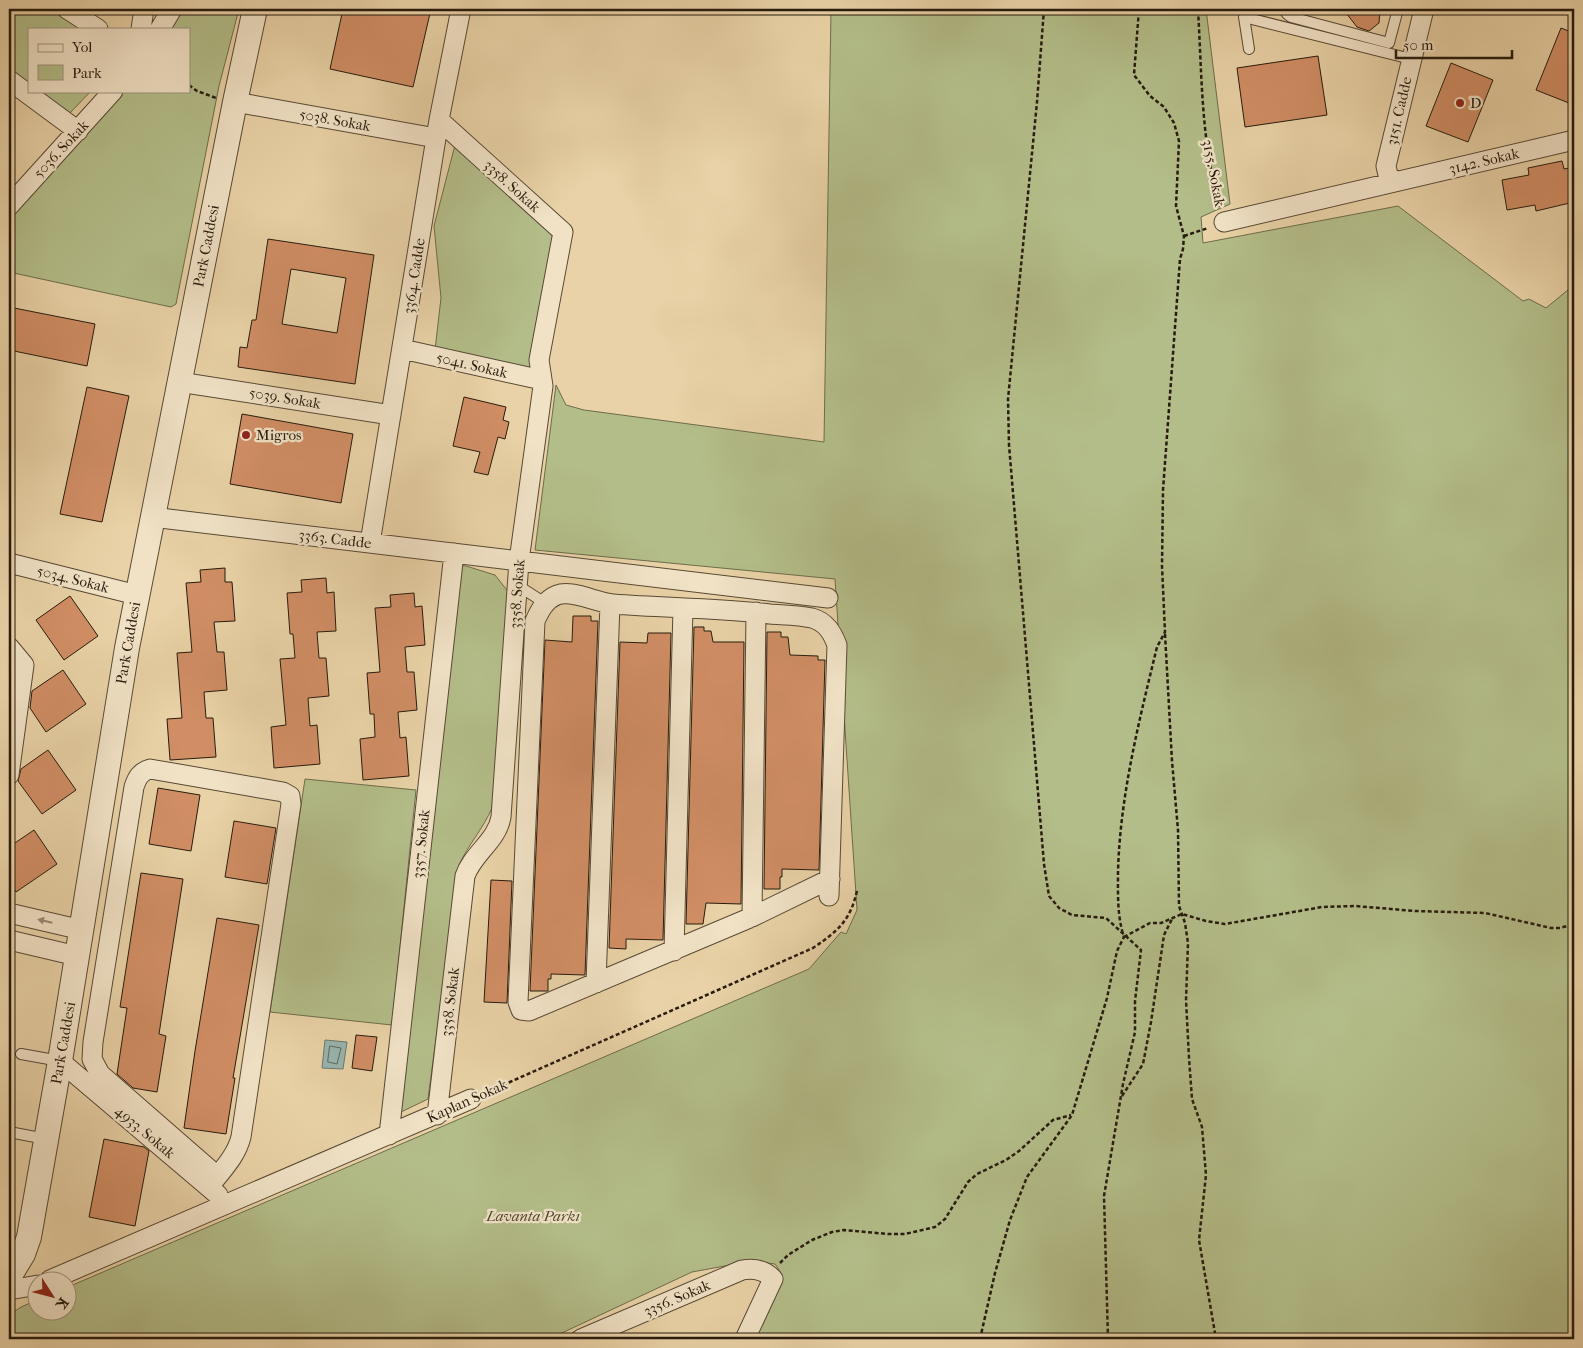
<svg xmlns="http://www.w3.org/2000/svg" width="1583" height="1348" font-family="'IM FELL French Canon',serif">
	<rect width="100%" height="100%" fill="#e9d2a7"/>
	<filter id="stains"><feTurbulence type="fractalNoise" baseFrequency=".004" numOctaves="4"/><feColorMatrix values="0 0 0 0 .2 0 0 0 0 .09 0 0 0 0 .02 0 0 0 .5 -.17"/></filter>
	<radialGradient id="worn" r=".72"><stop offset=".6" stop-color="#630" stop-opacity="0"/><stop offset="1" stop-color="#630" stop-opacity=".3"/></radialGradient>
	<path fill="#b3bd89" stroke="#6d6c4b" d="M9 9H55L85 29H29V83L9 68Z
		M180 9H239L219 86 176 304 171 307 9 272V215L120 91H189V29H167Z
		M831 9H1206L1230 204 1201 217 1203 243 1398 206 1523 301 1529 299 1546 308 1574 285V1339H751L781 1273 775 1264 752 1261 692 1272 549 1339H528L526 1335 516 1339H9C9 1310 12 1311 37 1300L38 1310H68V1287L809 969 841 932 846 934 857 910 835 579 535 550 556 385 566 405 584 410 824 442Z
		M40 91H91L69 114Z
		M455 145 555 237 530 373 435 350 441 298 434 226Z
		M457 565 466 566 495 575 510 594 492 808C483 829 468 845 459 865L428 1099 401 1112Z
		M305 779 416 790 392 1025 270 1012Z"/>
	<path fill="#99b6b0" stroke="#6b786f" d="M325 1040 347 1042 343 1069 322 1068Z"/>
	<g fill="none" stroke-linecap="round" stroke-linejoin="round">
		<path stroke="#60685e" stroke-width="1" d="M330 1046 341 1048 337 1064 328 1062Z"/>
	</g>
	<path fill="#d18e65" stroke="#271b0d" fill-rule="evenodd" d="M343 9H431L413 87 330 69Z
		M1343 9H1380L1379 23 1369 31 1357 27Z
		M1561 28 1574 33V105L1536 90Z
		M1318 56 1327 115 1245 127 1237 68Z
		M1451 63 1493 80 1468 142 1426 126Z
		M1562 161 1564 169 1574 167V202L1536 211 1535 205 1507 210 1502 180 1529 175 1528 168Z
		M268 239 374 255 355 384 238 367 240 347 247 348 252 320H256ZM291 269 346 278 337 333 282 324Z
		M9 307 95 324 87 366 9 350Z
		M87 387 129 396 102 522 60 514Z
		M464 397 506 407 503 420 509 422 505 439 498 437 488 475 474 472 480 452 453 446Z
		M242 414 353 434 341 503 230 484Z
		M225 568V582H232L235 621 214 622 217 652H224L227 690 204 692 206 718H213L216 757 170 760 167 719 182 718 177 653 192 652 186 583 201 582 200 570Z
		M326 578 327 593 334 592 336 631 317 632 319 658H326L329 696 308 698 310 726 317 725 320 764 274 768 271 727 286 725 280 659 295 658 293 634H290L287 593 302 592 301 580Z
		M414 593 415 607 422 606 425 645 405 647 407 672H414L417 710 398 712 400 738 406 737 409 776 363 780 360 739 375 737 374 714H370L367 673 380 672 375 608 391 607 390 595Z
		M70 596 98 636 64 660 36 620Z
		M573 616H591V621H598L585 975 551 974V979H548V991H530L545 640 572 642Z
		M694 627H704V631H711L713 642H744L741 904 706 903 703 924H686Z
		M767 632H781V637H788L790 655 818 656V660H825L819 870 782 869V877H780V889H764Z
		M648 633H671L663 940 626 939V949L609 948 620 642 647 643Z
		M63 670 86 704 46 732 30 708 32 691Z
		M48 750 76 790 42 814 18 781 21 769Z
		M158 788 200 795 191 851 149 844Z
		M234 821 276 828 267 884 225 877Z
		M34 830 57 864 16 892 9 880V847Z
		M141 873 183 879 159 1034 166 1036 157 1092 133 1088 117 1074 127 1008 120 1007Z
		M491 880 512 881 507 1003 484 1002Z
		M217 918 259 925 233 1078H235L226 1134 184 1128 195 1051Z
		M356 1035 377 1037 372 1071 352 1068Z
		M104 1139 144 1147 149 1151 135 1226 89 1217Z"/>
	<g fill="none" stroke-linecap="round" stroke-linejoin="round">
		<g stroke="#584934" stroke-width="12">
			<path id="service" d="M1284 9 1287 14 1291 17 1389 43 1398 9
				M1249 49 1244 17 1411 59
				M517 585 545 603
				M21 1054 60 1061
				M9 1132 46 1139"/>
		</g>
		<g stroke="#584934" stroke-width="21">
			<path id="minor" d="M67 9 98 29
				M141 29 144 9
				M160 29 172 9
				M9 80 78 131
				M235 102 436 138
				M1394 181 1388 175 1386 166 1424 9
				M9 206 113 91
				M1224 222 1574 140
				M402 349 542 380
				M179 382 391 415
				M152 517 828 598
				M370 543 439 120 461 9
				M9 563 137 595
				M9 647 24 665 9 775
				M829 896 837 645C832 632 826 622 812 618 799 615 783 615 770 614 718 608 665 608 613 604 597 603 572 589 557 595 545 600 540 610 535 621L518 1002 521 1010 529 1011 752 917 830 879
				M9 913 82 930
				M752 917 756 612
				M9 940 77 956
				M674 951 683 608
				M596 983 610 604
				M60 1061 218 1195
				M437 1115 465 876C473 853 497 841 501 817L519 561 543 386 539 360 563 232 439 120
				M389 1135 454 553
				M209 1187C221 1171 236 1157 241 1137L291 804 290 796 283 792 150 769C140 772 137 778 134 787L93 1042 92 1059 100 1074 217 1176
				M50 1280 471 1099
				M9 1290 38 1285
				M581 1339 742 1270C754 1268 765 1270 773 1279L745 1339"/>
		</g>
		<g stroke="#584934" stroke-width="26">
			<path id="tertiary" d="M9 1277 23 1254 29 1237 60 1061 127 648 235 102 255 9"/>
		</g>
		<path stroke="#271b0d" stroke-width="2.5" stroke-dasharray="4 2.5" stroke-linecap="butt" d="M1044 9 1037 102 1008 399 1009 445 1044 864 1049 896 1059 908 1072 915 1106 918 1141 950 1135 1001V1032L1123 1084 1104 1196 1108 1339
			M1198 10C1202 76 1201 144 1220 207
			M189 85 197 91 216 98
			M1184 236 1208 228
			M1165 634 1172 761 1178 830 1179 906 1185 923 1188 943 1186 1000 1189 1058 1192 1099 1202 1127 1206 1175 1199 1240 1216 1339
			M1124 937 1150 923H1161L1182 914 1206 921 1225 924 1322 907 1355 906 1415 911 1485 913 1551 928H1560L1574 924
			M485 1093 813 948C838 931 850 921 857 891
			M1122 1096 1143 1064 1151 1022 1164 935 1172 919
			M780 1263 788 1255 812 1240 832 1232 844 1230 888 1234H905L935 1227 945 1219 968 1182 977 1174 1006 1160 1019 1151 1053 1120 1071 1115
			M980 1339 995 1273 1010 1220 1027 1177 1072 1115 1107 998 1117 951 1124 937C1117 916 1118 894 1118 872 1120 796 1139 721 1157 647L1165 632 1162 566 1163 490 1180 259 1183 249 1184 236 1176 206 1179 141 1174 123 1164 107 1150 96 1134 75 1139 9"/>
		<use href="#service" stroke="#f1e2c6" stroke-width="10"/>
		<use href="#minor" stroke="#f1e2c6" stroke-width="19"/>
		<use href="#tertiary" stroke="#f1e2c6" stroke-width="24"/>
	</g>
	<defs><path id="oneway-solid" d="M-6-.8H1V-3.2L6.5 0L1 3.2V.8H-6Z" transform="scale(1.25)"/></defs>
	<use fill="#968873" href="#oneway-solid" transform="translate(45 921) rotate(-167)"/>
	<g fill="#8f2418" stroke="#f1e2c6" stroke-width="2">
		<circle cx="1460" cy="103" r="5"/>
		<circle cx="246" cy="435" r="5"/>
	</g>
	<g text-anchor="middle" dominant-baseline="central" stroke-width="4.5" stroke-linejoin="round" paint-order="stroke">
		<g font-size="15" fill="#271b0d" stroke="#f1e2c6" text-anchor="start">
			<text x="1470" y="103">D</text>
			<text x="256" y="435">Migros</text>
		</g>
		<g font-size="15" fill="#271b0d" stroke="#f1e2c6">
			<text transform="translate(1399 111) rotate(-77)">3151. Cadde</text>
			<text transform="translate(335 120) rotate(10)">5038. Sokak</text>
			<text transform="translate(61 149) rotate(-47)">5036. Sokak</text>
			<text transform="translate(1484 161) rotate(-13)">3142. Sokak</text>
			<text transform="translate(1214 173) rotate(79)">3155. Sokak</text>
			<text transform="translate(512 186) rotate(42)">3358. Sokak</text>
			<text transform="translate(206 246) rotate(-79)">Park Caddesi</text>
			<text transform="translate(414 276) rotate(-81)">3364. Cadde</text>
			<text transform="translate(472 365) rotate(13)">5041. Sokak</text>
			<text transform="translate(285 398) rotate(9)">5039. Sokak</text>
			<text transform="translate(335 539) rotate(7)">3363. Cadde</text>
			<text transform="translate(73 579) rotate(14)">5034. Sokak</text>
			<text transform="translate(517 594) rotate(-86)">3358. Sokak</text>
			<text transform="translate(128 643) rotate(-80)">Park Caddesi</text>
			<text transform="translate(421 844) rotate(-84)">3357. Sokak</text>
			<text transform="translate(450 1002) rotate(-83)">3358. Sokak</text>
			<text transform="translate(63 1043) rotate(-80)">Park Caddesi</text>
			<text transform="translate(467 1101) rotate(-24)">Kaplan Sokak</text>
			<text transform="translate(145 1132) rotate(40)">4933. Sokak</text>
			<text transform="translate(677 1298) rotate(-23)">3356. Sokak</text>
		</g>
		<g font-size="15" font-style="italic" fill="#514c32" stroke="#f1e2c6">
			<text x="533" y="1216">Lavanta Parkı</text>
		</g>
	</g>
	<rect width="1583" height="1348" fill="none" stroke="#e9d2a7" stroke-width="30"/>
	<rect x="10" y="10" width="1563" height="1328" fill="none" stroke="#271b0d" stroke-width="2.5"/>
	<rect x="15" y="15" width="1553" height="1318" fill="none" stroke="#271b0d"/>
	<rect x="28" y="28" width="162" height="65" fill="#f1e2c6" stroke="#a0927c"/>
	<rect x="38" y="44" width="25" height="8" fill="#f1e2c6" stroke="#a0927c"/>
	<text x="72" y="52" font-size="15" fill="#271b0d">Yol</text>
	<rect x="38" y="65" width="25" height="15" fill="#b3bd89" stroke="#a0927c"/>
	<text x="72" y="78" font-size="15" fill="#271b0d">Park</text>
	<g transform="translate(52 1296) rotate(126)"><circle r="24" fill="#f1e2c6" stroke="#a0927c"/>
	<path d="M0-4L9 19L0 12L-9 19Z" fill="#8f2418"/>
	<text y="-8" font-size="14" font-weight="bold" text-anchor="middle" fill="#271b0d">K</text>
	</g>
	<path d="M1396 50v8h116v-8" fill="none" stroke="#271b0d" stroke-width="2.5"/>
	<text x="1403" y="50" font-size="15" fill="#271b0d" stroke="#f1e2c6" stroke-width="4" paint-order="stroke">50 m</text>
	<rect width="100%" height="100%" filter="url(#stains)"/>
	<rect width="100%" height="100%" fill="url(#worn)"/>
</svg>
